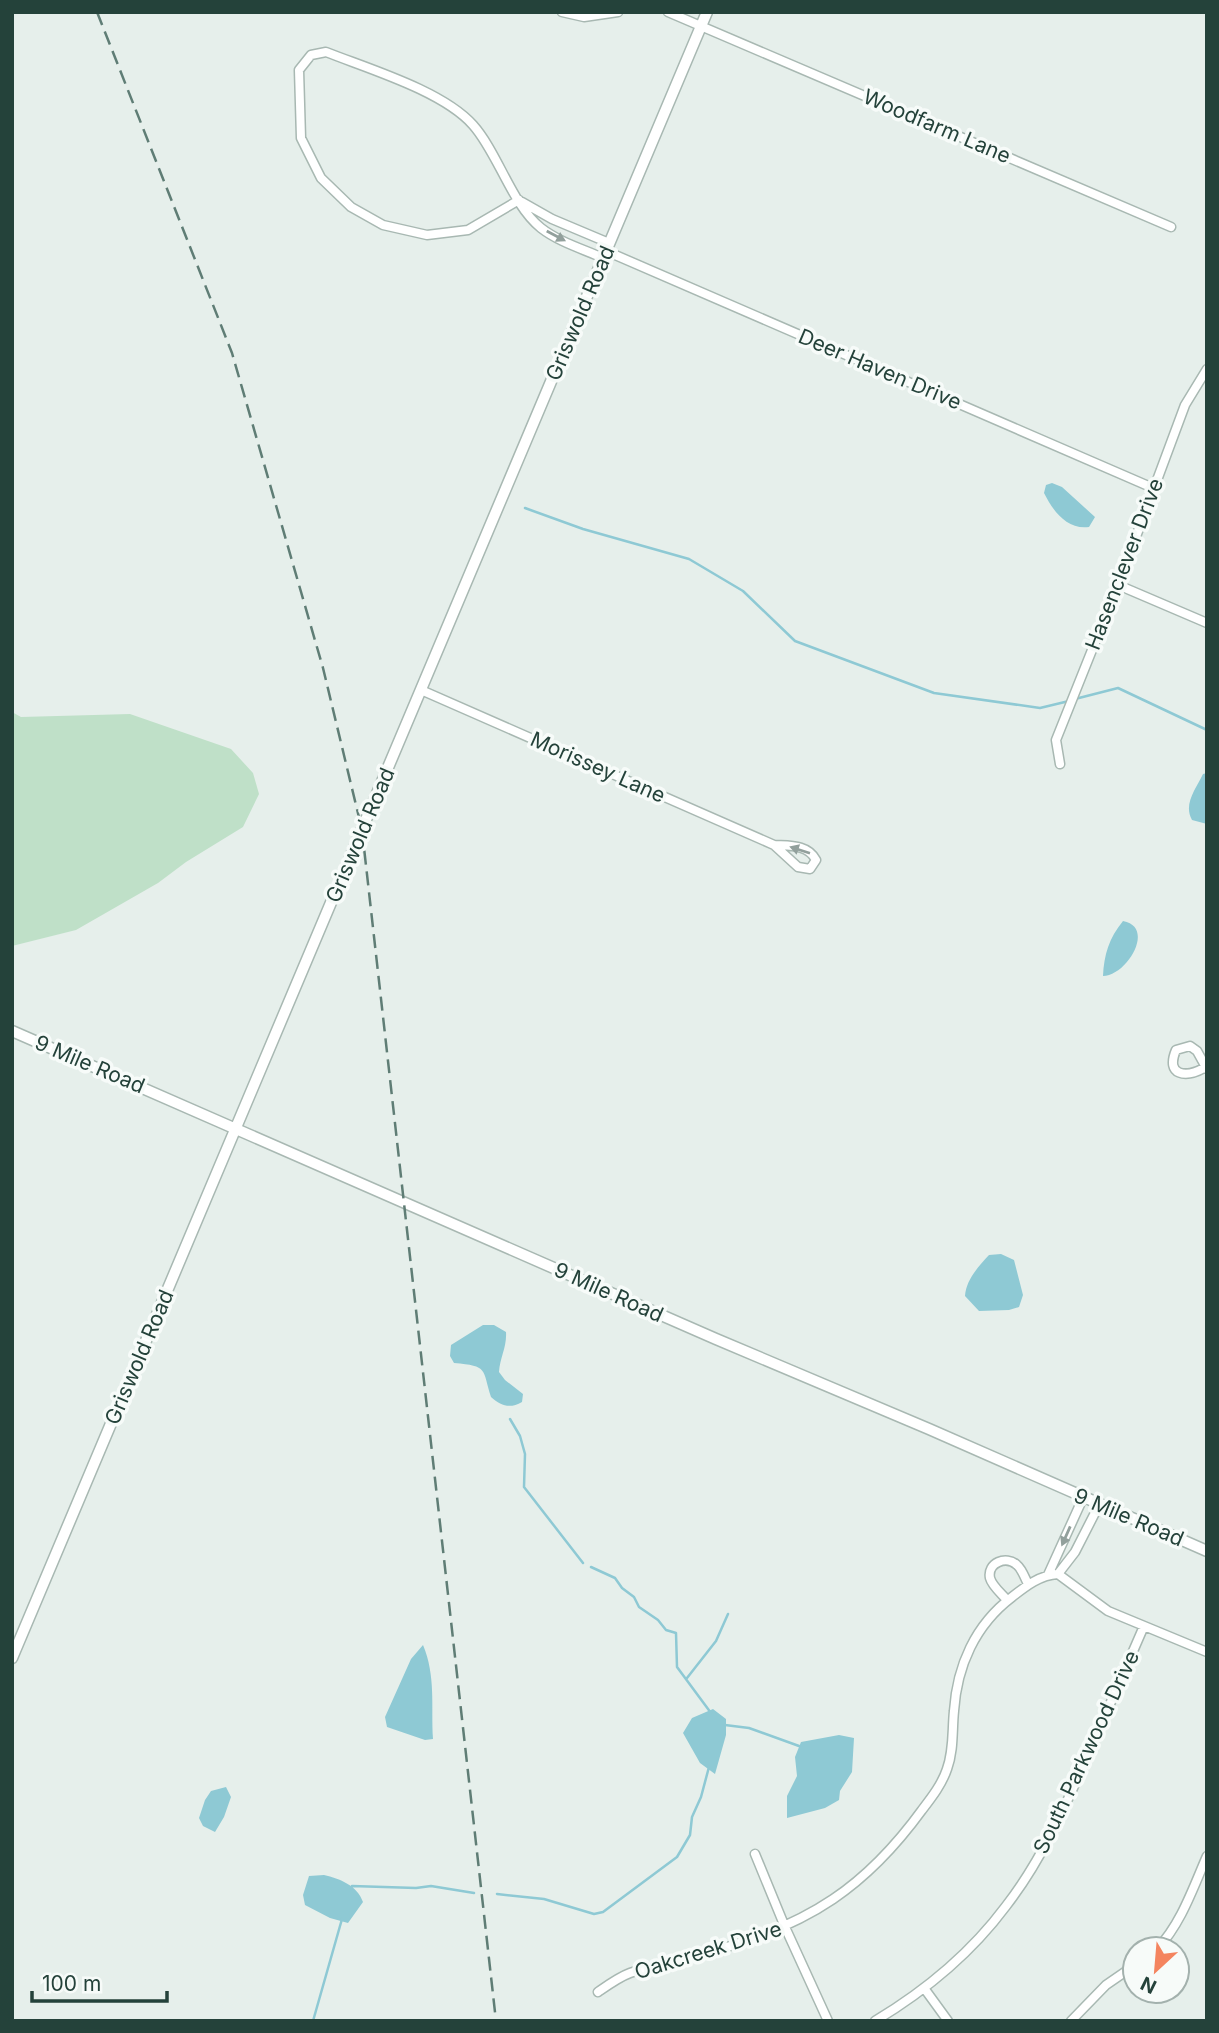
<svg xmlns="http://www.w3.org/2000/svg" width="1219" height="2033" font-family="Inter,sans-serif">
	<rect width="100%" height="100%" fill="#e6efeb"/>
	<path fill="#bfe0c8" d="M12 712 21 717 130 714 231 749 253 773 259 794 243 827 186 862 158 883 76 930 12 946Z"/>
	<path fill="#8ec9d4" d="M1052 483 1062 487 1095 517 1089 527C1067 530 1053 511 1044 493L1046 485Z
		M1207 773V824L1192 820C1183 804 1196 789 1203 774Z
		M1123 921C1156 927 1127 976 1103 976 1104 955 1109 938 1123 921Z
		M1001 1254 1014 1260 1023 1295 1019 1307 1009 1310 979 1311 965 1296C966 1280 978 1267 989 1255Z
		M483 1325H494L506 1332C507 1347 500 1357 499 1372L505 1380 523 1394 522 1402C510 1409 501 1406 491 1397 482 1369 489 1366 454 1363L450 1356 451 1345Z
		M423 1645C436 1676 431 1706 433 1739L425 1740 387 1727 385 1717 411 1659Z
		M713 1709 726 1719V1735L715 1774 700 1763 683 1733 692 1718Z
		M839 1735 854 1738 852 1772 840 1791 839 1800 825 1808 787 1818V1796L797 1776 795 1757 801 1742Z
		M226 1787 231 1797 224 1817 215 1832 203 1826 199 1818 205 1800 211 1791Z
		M324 1875C340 1879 357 1885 363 1902L348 1923 330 1918 305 1905 303 1895 309 1876Z"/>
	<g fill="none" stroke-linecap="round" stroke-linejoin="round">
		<path stroke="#8ec9d4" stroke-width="2.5" d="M525 508 583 529 689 559 743 591 795 641 934 693 1040 708 1069 701
			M1075 699 1118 688 1207 730
			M510 1419 520 1436 525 1454 524 1487 583 1563
			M591 1567 615 1578 622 1588 634 1597 639 1607 658 1620 666 1630 676 1633 677 1667 711 1713
			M687 1678 716 1641 728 1614
			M725 1725 749 1728 799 1746
			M351 1889 352 1886 416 1888 431 1886 474 1893
			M497 1894 544 1899 594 1914 603 1912 677 1857 690 1835 692 1817 701 1797 709 1767
			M313 2021 342 1919"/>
		<g stroke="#a8b8b2" stroke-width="11">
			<path id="minor" d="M562 12 584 17 618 12
				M668 12 1171 227
				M519 200 468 230 427 235 383 225 351 207 321 178 301 138 299 70 311 55 326 52C369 69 443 91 473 125 498 153 512 205 541 228 559 242 583 249 603 258
				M522 202 552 219 609 243
				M606 251 1153 488
				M1118 585 1207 623
				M421 690 774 845C789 846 808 844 816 860L810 869 798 867 774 845
				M1060 764 1056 740 1118 585 1185 405 1207 369
				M1204 1068C1186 1078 1165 1076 1176 1050L1190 1046 1197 1051 1207 1069
				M1058 1574 1108 1611 1207 1652
				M1048 1575 1083 1498
				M1007 1600C1002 1594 992 1586 990 1578 987 1563 1006 1555 1017 1565 1022 1569 1025 1578 1028 1584
				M755 1854 785 1927 828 2021
				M1157 1949C1181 1924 1193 1888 1207 1856
				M924 1988 948 2021
				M598 1992C608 1985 619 1977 630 1973 658 1963 689 1958 717 1950 809 1924 866 1887 922 1810 932 1797 942 1784 947 1769 954 1750 952 1730 954 1711 957 1666 975 1625 1012 1597 1026 1586 1040 1575 1058 1574L1075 1552 1099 1505
				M875 2021C925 1991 971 1953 1006 1906 1041 1861 1064 1809 1087 1757 1106 1713 1125 1669 1144 1626
				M1071 2021 1106 1985 1135 1965"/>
		</g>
		<g stroke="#a8b8b2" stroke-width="13">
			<path id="tertiary" d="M12 1031 716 1339 929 1429 1207 1551
				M12 1658 707 12"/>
		</g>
		<use href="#minor" stroke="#fff" stroke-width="8"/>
		<use href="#tertiary" stroke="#fff" stroke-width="10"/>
		<path stroke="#5f7d75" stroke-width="2.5" stroke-dasharray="14 7" stroke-linecap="butt" d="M97 12 232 353 323 668 362 830 496 2021"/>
	</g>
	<defs><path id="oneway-solid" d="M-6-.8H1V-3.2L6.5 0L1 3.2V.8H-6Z" transform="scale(1.75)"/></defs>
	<g fill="#92a09c">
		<use href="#oneway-solid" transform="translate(556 236) rotate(28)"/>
		<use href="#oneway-solid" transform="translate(800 850) rotate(-162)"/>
		<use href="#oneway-solid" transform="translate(1066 1536) rotate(114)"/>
	</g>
	<g text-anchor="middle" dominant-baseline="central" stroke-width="7" stroke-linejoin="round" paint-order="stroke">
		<g font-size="21" fill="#24423a" stroke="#f7fbf9">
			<text transform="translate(937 126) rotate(23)">Woodfarm Lane</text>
			<text transform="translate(580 313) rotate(-67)">Griswold Road</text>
			<text transform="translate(880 369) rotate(23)">Deer Haven Drive</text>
			<text transform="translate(1124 564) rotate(-69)">Hasenclever Drive</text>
			<text transform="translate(598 767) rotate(24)">Morissey Lane</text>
			<text transform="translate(360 835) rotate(-67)">Griswold Road</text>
			<text transform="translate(90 1064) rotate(23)">9 Mile Road</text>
			<text transform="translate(609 1292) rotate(24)">9 Mile Road</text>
			<text transform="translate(139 1357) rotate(-67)">Griswold Road</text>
			<text transform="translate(1129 1517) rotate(23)">9 Mile Road</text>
			<text transform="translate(1086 1752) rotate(-65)">South Parkwood Drive</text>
			<text transform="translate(708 1950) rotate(-17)">Oakcreek Drive</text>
		</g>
	</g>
	<rect width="1219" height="2033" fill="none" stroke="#24423a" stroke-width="28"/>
	<g transform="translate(1156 1970) rotate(206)"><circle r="33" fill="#f7fbf9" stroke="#a3b1ad" stroke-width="2"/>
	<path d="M0-5L12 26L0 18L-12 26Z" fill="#f4845f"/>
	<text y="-10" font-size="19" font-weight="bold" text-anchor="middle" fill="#24423a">N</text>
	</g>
	<path d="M32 1991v10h135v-10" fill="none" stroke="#24423a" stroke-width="3.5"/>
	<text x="42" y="1991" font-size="21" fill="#24423a" stroke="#f7fbf9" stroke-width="5" paint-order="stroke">100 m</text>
</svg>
